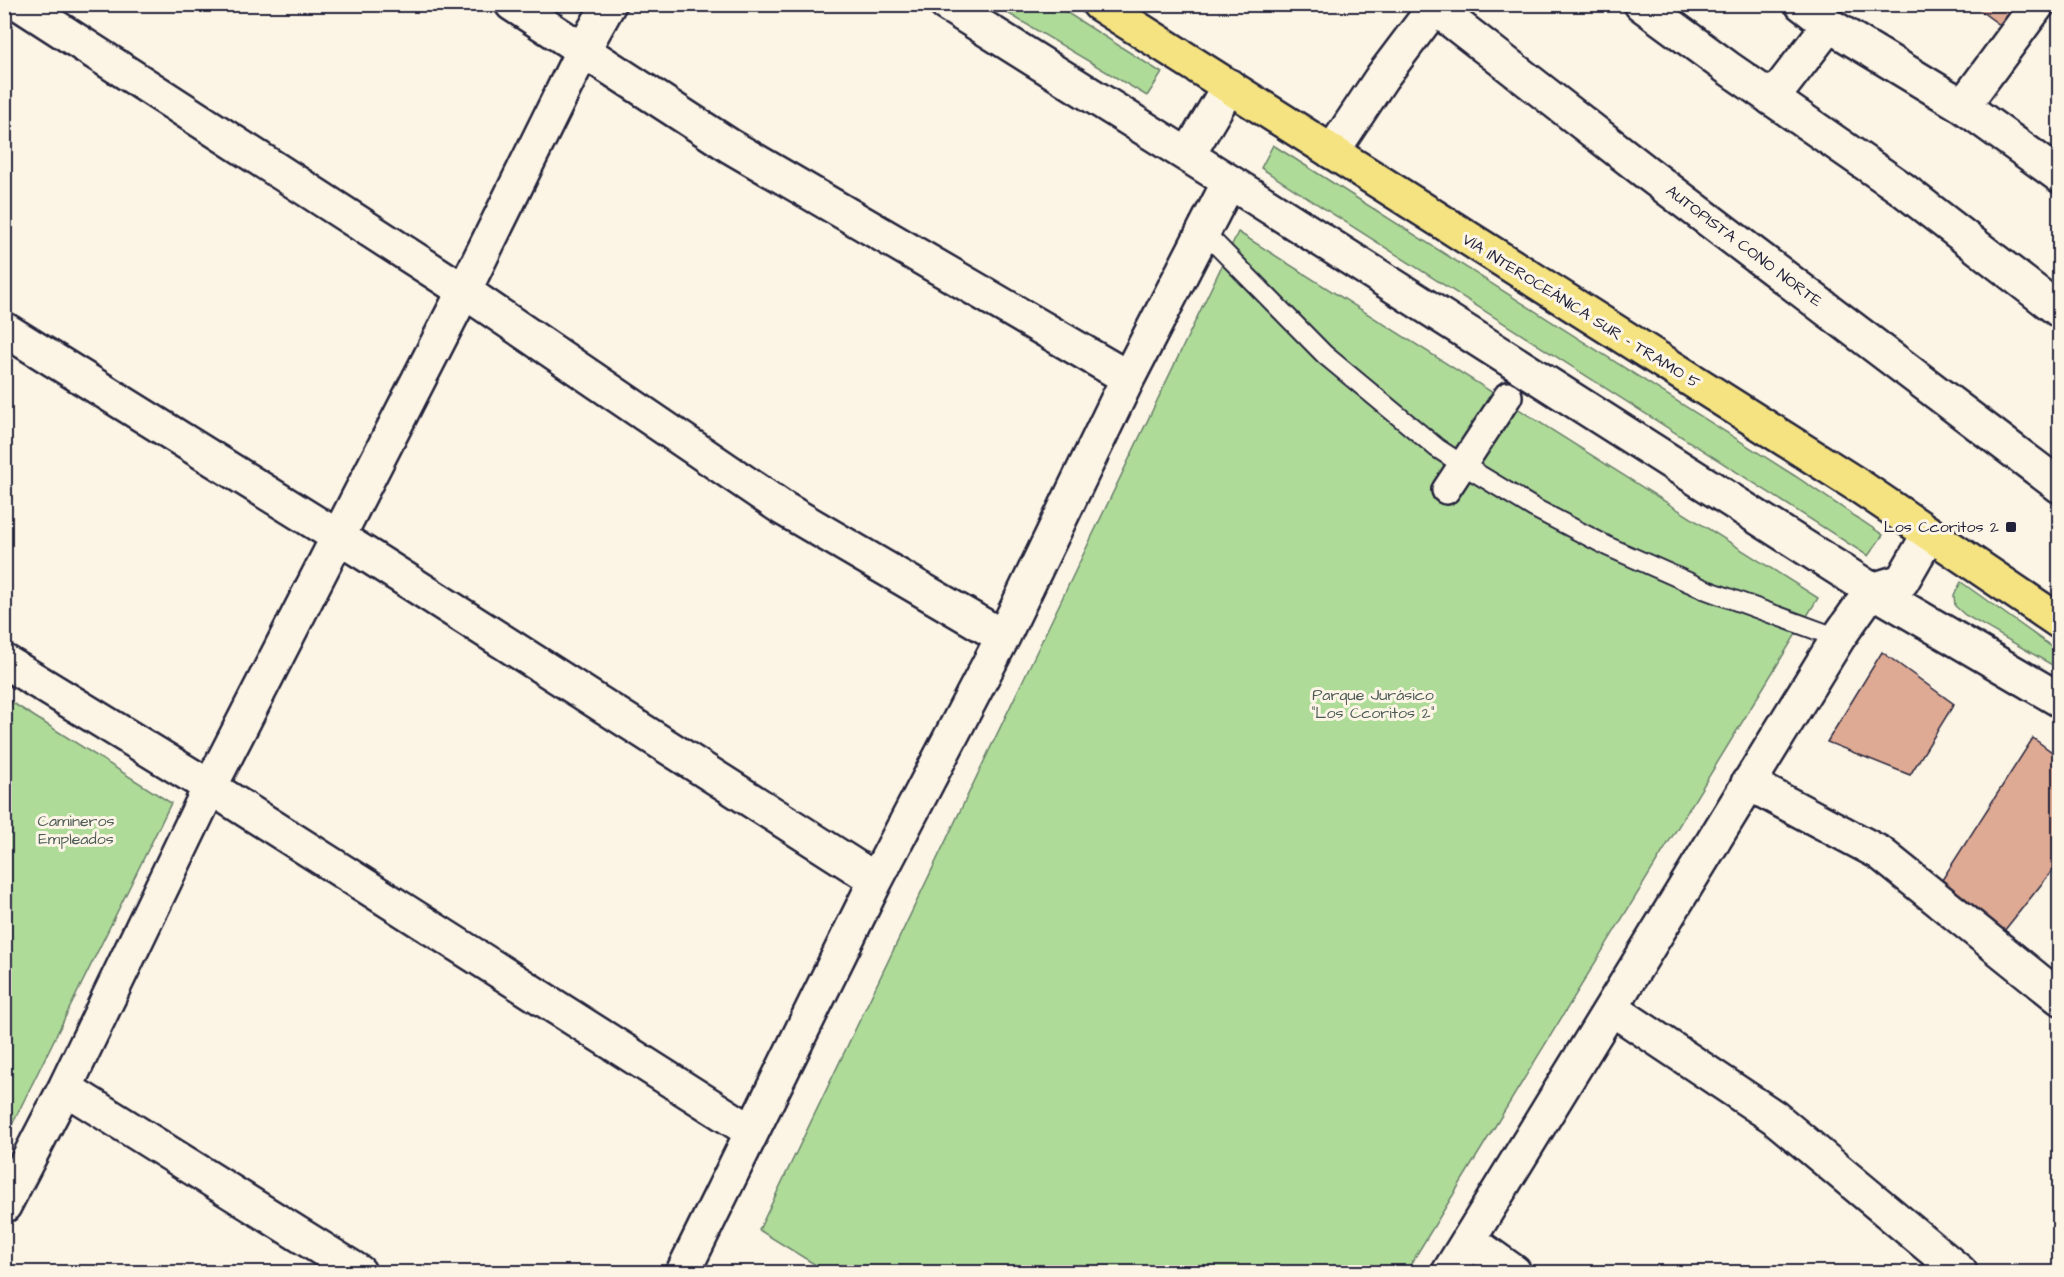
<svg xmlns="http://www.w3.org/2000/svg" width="2064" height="1277" font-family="'Architects Daughter',sans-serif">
	<rect width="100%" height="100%" fill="#fcf5e5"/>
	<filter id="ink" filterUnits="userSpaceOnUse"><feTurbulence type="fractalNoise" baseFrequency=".0167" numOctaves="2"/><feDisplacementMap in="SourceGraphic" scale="12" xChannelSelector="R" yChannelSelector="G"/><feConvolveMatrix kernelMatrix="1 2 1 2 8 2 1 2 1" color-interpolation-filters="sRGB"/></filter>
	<g filter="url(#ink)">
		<path fill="#afdb99" stroke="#687e6a" stroke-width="1.5" d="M994 5H1055L1162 73 1147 96Z
			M1273 145 1795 476 1883 535 1868 556 1261 168Z
			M1238 232 1818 598 1406 1272H827L759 1230Z
			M1961 582 2059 652V669L1965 615 1955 606 1954 595Z
			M5 698 171 803 5 1139Z"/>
		<path fill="#dfaa94" stroke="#22223b" stroke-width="1.5" d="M1971 4H2021L2004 28Z
			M1882 652 1954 704 1910 775 1827 742Z
			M2033 738 2060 758V861L2004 931 1940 883Z"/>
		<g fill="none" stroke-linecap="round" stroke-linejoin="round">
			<g stroke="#22223b" stroke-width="22">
				<path id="service" d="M1204 232 1325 355 1437 448 1463 465 1534 508 1609 547 1704 589 1838 638"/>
			</g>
			<g stroke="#22223b" stroke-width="32">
				<path id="pedestrian" d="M1446 490 1508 396"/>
			</g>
			<g stroke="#22223b" stroke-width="38">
				<path id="minor" d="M20 4 464 291 784 509 1003 637
					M512 4 730 146 1128 378
					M946 4 1254 197 1872 590 2060 700
					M1802 4 1829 25 1963 106 2060 176
					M1772 99 1829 25
					M1963 106 2038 4
					M1332 152 1382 77 1437 4
					M1188 155 1229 86
					M4 329 372 558 876 880
					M4 661 210 787 752 1132
					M1748 783 1880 853 2060 998
					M1611 1008 1774 1117 1960 1272
					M65 1088 359 1272
					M4 1206 65 1088 210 787 464 291 583 50 609 4
					M1469 1240 1514 1272
					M683 1272 876 880 1003 637 1128 378 1229 182
					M1449 1272 1838 638 1872 590 1902 581 1929 534"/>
			</g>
			<g stroke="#22223b" stroke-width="38">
				<path id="secondary" d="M1430 4 1647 173 2060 486
					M1641 4 1728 68 1901 188 2060 311"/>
			</g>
			<g stroke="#22223b" stroke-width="38">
				<path id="trunk" d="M1099 4 1862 488 2060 622"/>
			</g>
			<use href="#service" stroke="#fcf5e5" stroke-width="18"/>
			<use href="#pedestrian" stroke="#fcf5e5" stroke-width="27"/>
			<use href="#minor" stroke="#fcf5e5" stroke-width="33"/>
			<use href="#secondary" stroke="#fcf5e5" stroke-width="33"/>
			<use href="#trunk" stroke="#f5e382" stroke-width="33"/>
		</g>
	</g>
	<rect fill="#22223b" stroke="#fcf5e5" stroke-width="2" x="2005" y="521" width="12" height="12" rx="3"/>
	<g text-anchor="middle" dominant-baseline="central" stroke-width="6" stroke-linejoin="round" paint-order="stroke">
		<g font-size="16" fill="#22223b" stroke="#fcf5e5">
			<text transform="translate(1744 246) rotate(37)">AUTOPISTA CONO NORTE</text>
			<text transform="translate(1581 311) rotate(32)">VÍA INTEROCEÁNICA SUR - TRAMO 5</text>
		</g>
		<g font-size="16" fill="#22223b" stroke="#fcf5e5" text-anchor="end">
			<text x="1999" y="527">Los Ccoritos 2</text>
		</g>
		<g font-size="16" fill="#4c5a57" stroke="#fcf5e5">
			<text x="1373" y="695">Parque Jurásico<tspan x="1373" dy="18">"Los Ccoritos 2"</tspan></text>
			<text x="76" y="821">Camineros<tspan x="76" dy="18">Empleados</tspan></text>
		</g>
	</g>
	<rect width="2064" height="1277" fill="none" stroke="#fcf5e5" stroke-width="24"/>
	<rect x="12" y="12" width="2040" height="1253" fill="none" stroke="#22223b" stroke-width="2" filter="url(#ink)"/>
</svg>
